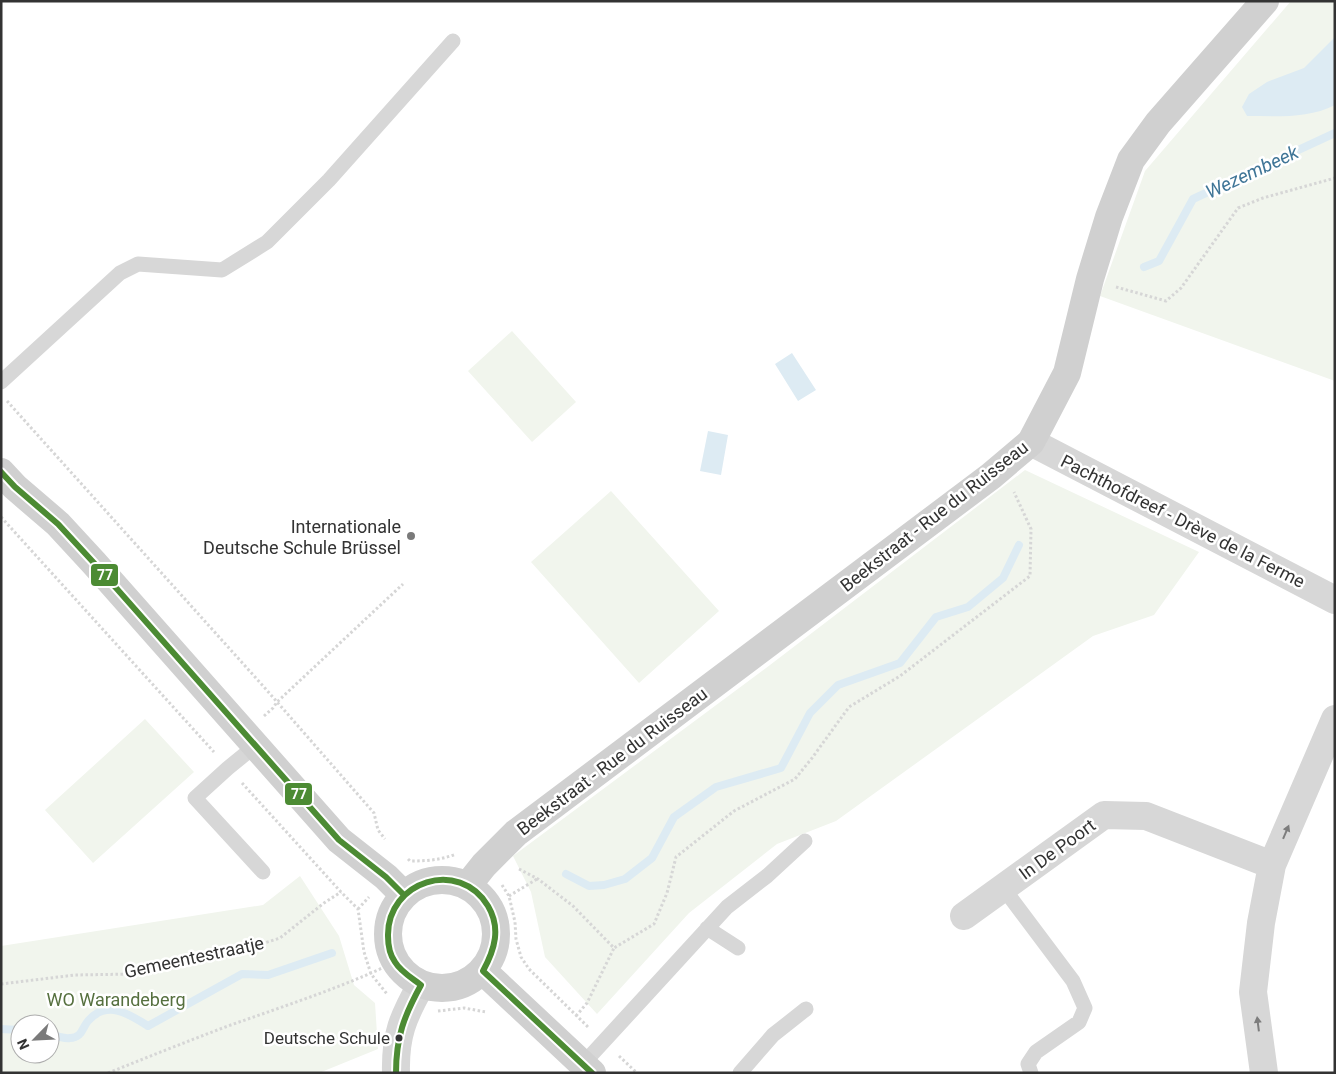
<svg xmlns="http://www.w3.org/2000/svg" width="1336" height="1074" font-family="Roboto,sans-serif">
	<rect width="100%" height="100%" fill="#fff"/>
	<path fill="#f1f5ed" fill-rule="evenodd" d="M1291 1H1335V381L1100 296 1145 171Z
		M512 331 576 402 532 442 468 371Z
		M1025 470 1199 552 1154 615 1093 636 836 821 777 844 689 913 597 1014 545 957 531 892 513 856 770 665Z
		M611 491 719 611 639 683 531 562Z
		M145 719 194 772 93 863 45 810Z
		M300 876 339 936 354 985 375 1003 378 1049 319 1073H1V946L263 905ZM20 1024H50V1054H20Z"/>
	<path fill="#ddebf3" d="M1335 37V105C1308 119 1276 116 1247 116L1242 107 1249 94 1267 82 1304 68Z
		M792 353 816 390 798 401 775 364Z
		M708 431 728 435 721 475 700 471Z"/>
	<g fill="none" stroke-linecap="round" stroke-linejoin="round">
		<path stroke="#ddebf3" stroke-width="8" d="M1144 267 1159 261 1193 199 1335 133
			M566 874 589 886 604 885 625 879 652 858 674 817 716 787 781 768 810 713 838 685 900 663 936 617 968 607 1003 578 1019 545
			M1 1029 20 1030
			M50 1034C56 1036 63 1039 70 1038 82 1038 82 1028 88 1021 107 999 129 1014 148 1026L242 974 268 975 332 953"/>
		<path stroke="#d6d6d6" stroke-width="3" stroke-dasharray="2.5 2.5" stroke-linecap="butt" d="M1116 287 1166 301 1181 288 1238 208 1263 198 1335 178
			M7 401 264 687 374 813 378 830 385 839
			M1 517 214 752
			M264 716 273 708 277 702 403 584
			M242 783 341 892 358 909 364 952 371 974 387 994
			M408 859 410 861C426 861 441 860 456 854
			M519 869 538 879 573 906 614 948 654 924 667 893 676 857 734 811 795 779 812 758 849 707 900 676 1030 576 1031 529 1014 492
			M502 885 509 896 515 922 516 939 521 957 529 969 589 1028
			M509 896 537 879
			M358 909 369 897
			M1 984 75 975 135 974 207 952 261 944 280 938 324 903 341 892
			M438 1011 464 1008 486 1012
			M576 1016 587 1003 614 948
			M619 1056 637 1073
			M108 1073C148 1057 188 1041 228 1026 284 1006 341 988 395 962"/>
		<path stroke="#d7d7d7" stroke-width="15" d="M1 382 120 273 138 264 222 270 267 242 329 180 453 41
			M255 746 228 768 195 798 263 872
			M1004 889 1073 981 1085 1008 1079 1022 1036 1052 1028 1064 1031 1073
			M707 928 738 948
			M583 1064 727 907 767 876 805 841
			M740 1073 773 1035 806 1009"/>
		<path stroke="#d7d7d7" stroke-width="28" d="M1031 442 1335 600
			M964 916 1104 815 1146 816 1272 865
			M396 1073C395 1035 403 1017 421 985
			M1264 1073 1253 992 1261 923 1272 865 1335 719"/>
		<path stroke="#d0d0d0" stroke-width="28" d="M1 472 15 487 58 524 94 563 339 840 386 877 404 895
			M388 934a54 54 0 1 1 108 0a54 54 0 1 1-108 0Z
			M468 885 484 865 516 833 991 476 1031 442 1067 373 1090 279 1109 217 1131 160 1158 123 1265 1
			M483 971 592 1073"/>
		<g stroke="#fff" stroke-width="10">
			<path id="bus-1" d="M1 472 15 487 58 524 94 563 339 840 386 877 404 895
				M396 1073C396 1037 404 1016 421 985 412 978 401 972 395 962 390 955 388 945 388 936 387 881 459 858 488 906 501 928 495 949 483 971L592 1073"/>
		</g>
		<use href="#bus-1" stroke="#4c8b33" stroke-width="6"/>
	</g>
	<defs><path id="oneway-solid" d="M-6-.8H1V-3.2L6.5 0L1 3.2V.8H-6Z" transform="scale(1.25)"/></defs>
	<g fill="#7d7d7d">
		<use href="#oneway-solid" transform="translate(1286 832) rotate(-67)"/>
		<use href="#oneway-solid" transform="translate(1258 1024) rotate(-97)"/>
	</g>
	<circle fill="#7a7a7a" stroke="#fff" stroke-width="2" cx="411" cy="536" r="5"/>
	<circle fill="#333" stroke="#fff" stroke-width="2" cx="399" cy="1038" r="4.5"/>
	<g text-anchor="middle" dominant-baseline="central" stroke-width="5" stroke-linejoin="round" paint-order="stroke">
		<g font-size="17" fill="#333" stroke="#fff" text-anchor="end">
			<text x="390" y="1038">Deutsche Schule</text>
		</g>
		<g font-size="18" fill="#333" stroke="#fff">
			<text transform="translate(934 516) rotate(-38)">Beekstraat - Rue du Ruisseau</text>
			<text transform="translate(1183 521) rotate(27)">Pachthofdreef - Drève de la Ferme</text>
			<text transform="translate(612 761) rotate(-37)">Beekstraat - Rue du Ruisseau</text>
			<text transform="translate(1057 849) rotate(-36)">In De Poort</text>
			<text transform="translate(194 957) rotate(-12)">Gemeentestraatje</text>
		</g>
		<g font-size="18" fill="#333" stroke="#fff" text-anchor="end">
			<text x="401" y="526">Internationale<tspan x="401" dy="21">Deutsche Schule Brüssel</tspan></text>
		</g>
		<g font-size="18" fill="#56703f" stroke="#fff">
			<text x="116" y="999">WO Warandeberg</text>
		</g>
		<g font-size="19" font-style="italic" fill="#3f7597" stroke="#fff">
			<text transform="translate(1252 172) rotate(-25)">Wezembeek</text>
		</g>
	</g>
	<g stroke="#fff" stroke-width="2">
		<rect x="90" y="563" width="29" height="24" rx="5" fill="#4c8b33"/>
		<rect x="284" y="782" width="29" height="24" rx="5" fill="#4c8b33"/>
	</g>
	<g font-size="14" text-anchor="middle" font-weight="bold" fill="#fff">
		<text x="105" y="580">77</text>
		<text x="299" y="799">77</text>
	</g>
	<rect width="1336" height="1074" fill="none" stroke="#333333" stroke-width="5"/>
	<g transform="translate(35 1039) rotate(246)"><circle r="24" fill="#ffffff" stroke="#adadad"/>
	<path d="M0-4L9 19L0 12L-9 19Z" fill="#7a7a7a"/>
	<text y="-8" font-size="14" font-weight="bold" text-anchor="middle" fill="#333333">N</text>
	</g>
</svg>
